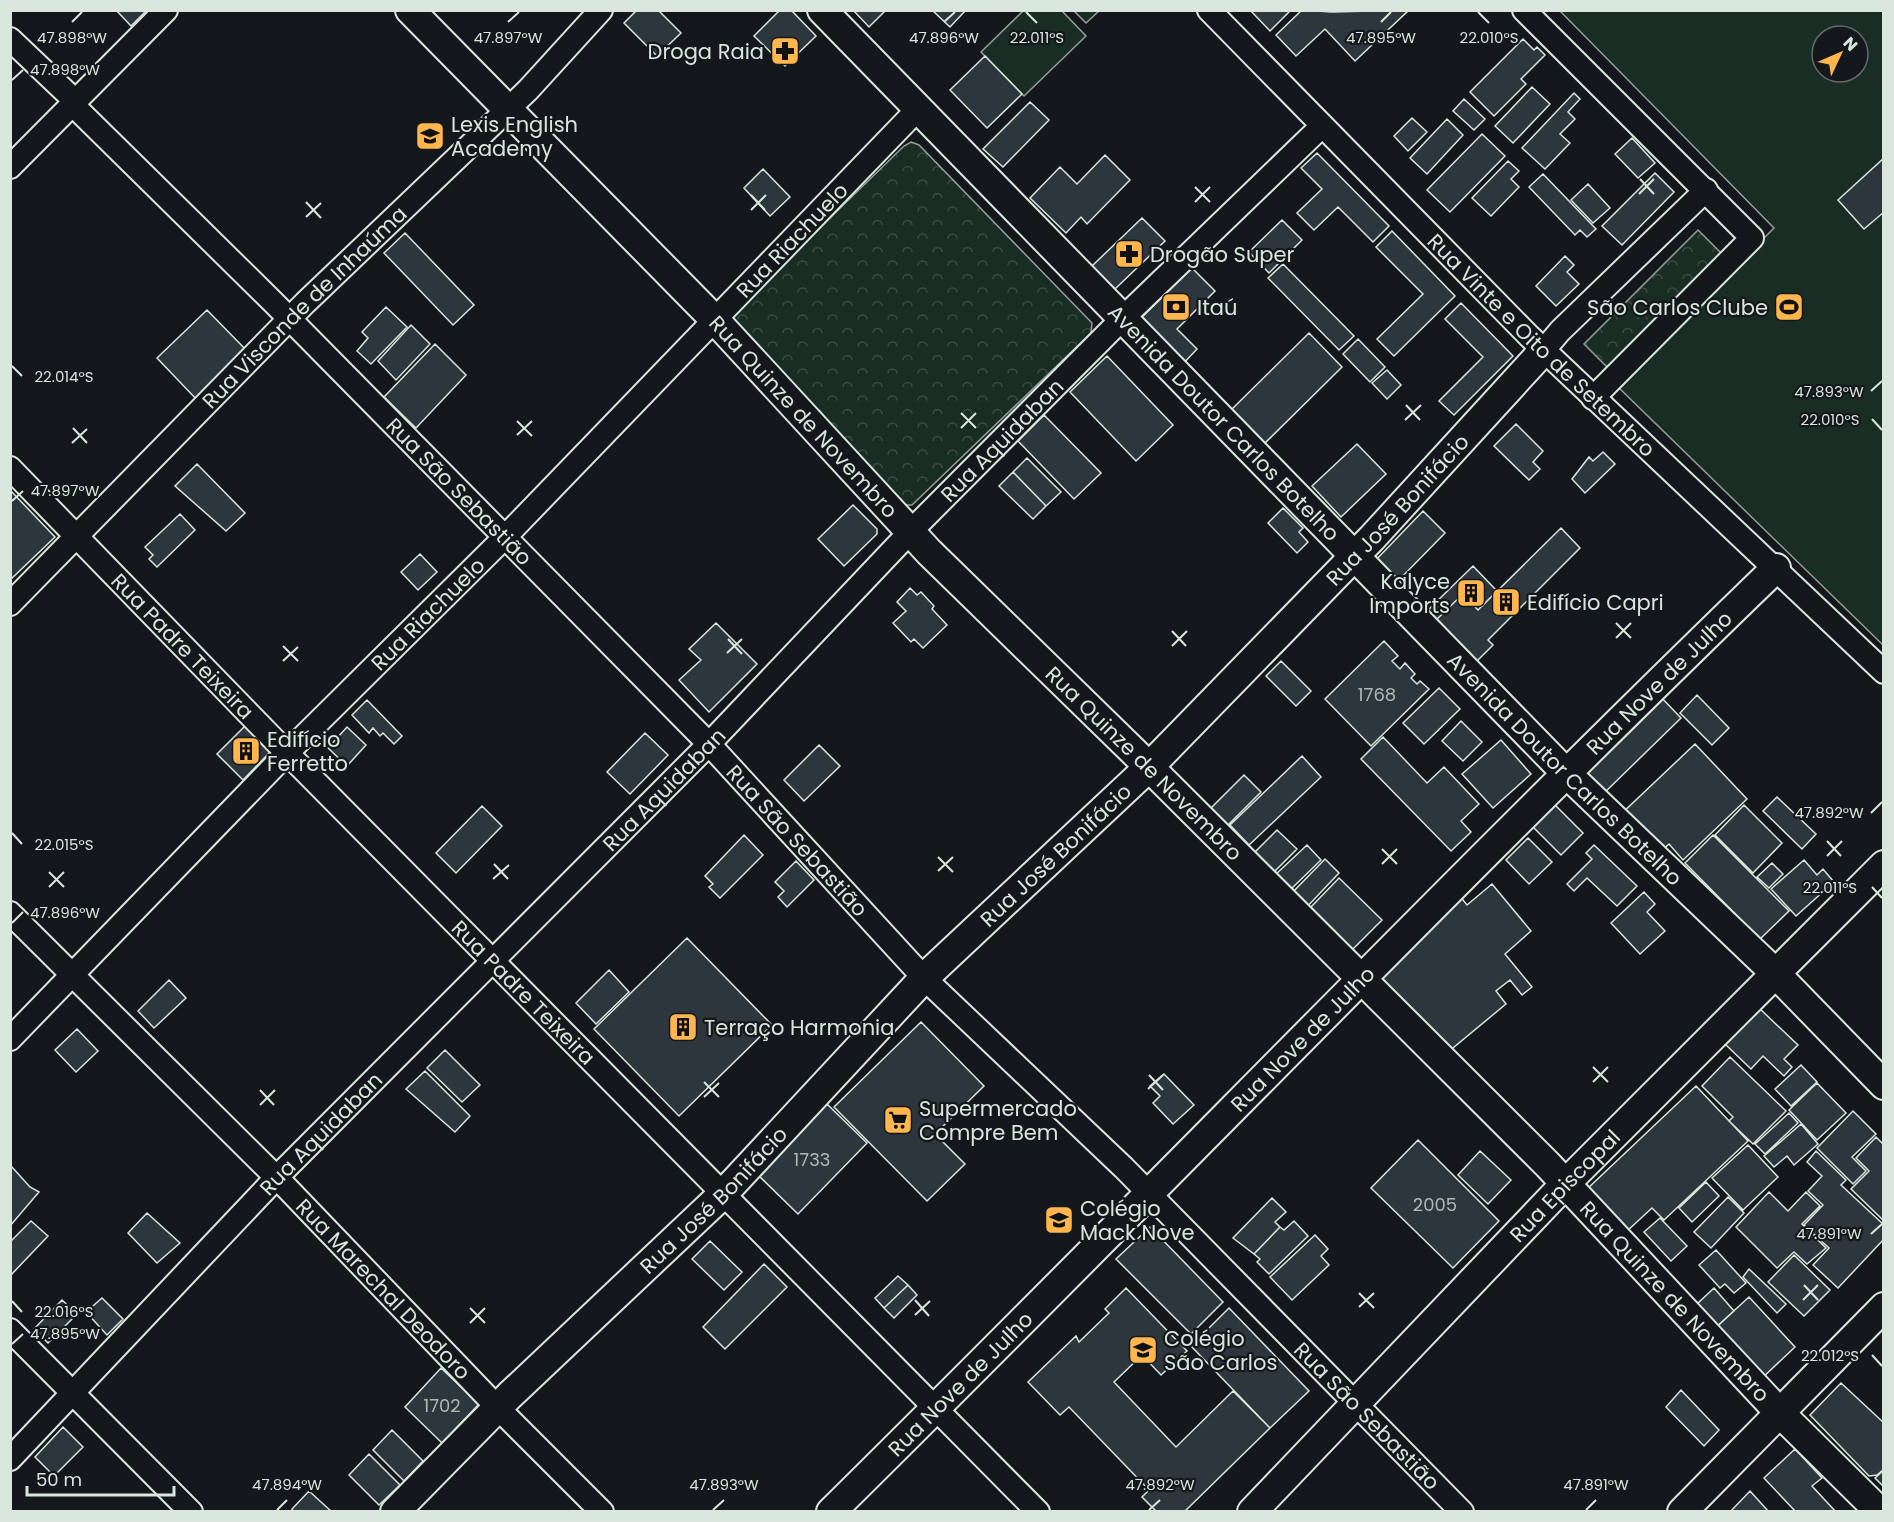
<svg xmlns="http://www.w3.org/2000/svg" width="1894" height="1522" font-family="Poppins,sans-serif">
	<defs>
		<pattern id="forest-crowns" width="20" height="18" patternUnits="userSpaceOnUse" patternTransform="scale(1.5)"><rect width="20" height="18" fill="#1a2d24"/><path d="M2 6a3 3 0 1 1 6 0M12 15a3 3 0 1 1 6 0" fill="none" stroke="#3b4b43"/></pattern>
	</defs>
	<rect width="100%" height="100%" fill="#14181c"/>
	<path fill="#1a2d24" stroke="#939e99" stroke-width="1.5" fill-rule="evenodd" d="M1023 11H1062L1086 36 1024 96 981 52Z
		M1074 11H1099L1086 23Z
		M1560 11H1883V645L1617 386 1774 228ZM1822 36H1858V72H1822Z"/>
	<path fill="url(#forest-crowns)" stroke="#939e99" stroke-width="1.5" d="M911 142 919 145 1092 323 1091 333 912 505H895L728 327 730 315 904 146Z
		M1698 230 1722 254 1608 368 1584 344Z"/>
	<path fill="#2c363c" stroke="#d8e6dc" stroke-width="1.5" d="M116 10H147L131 26Z
		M637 10H658L681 33 657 56 624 23Z
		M780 10H791L816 36 785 66 754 36Z
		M853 10H886L869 27Z
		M932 10H966L950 27Z
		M1250 10H1291L1270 31Z
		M1302 10 1332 12 1409 10 1355 61 1325 29 1296 56 1276 35Z
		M1523 39 1534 50 1537 47 1545 55 1521 79 1526 84 1494 116 1470 92Z
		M985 56 1022 94 987 128 950 90Z
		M1532 87 1550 104 1513 143 1495 126Z
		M1574 93 1580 99 1568 112 1575 119 1560 134 1570 143 1545 169 1522 148Z
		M1464 99 1485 119 1474 130 1453 111Z
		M1030 102 1049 120 1003 167 983 149Z
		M1412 118 1427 132 1408 151 1394 136Z
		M1447 119 1463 135 1427 174 1410 158Z
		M1482 134 1505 156 1450 212 1427 190Z
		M1632 138 1655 163 1638 178 1615 154Z
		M1317 153 1389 226 1373 242 1338 207 1314 230 1297 213 1322 189 1301 168Z
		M1105 155 1130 180 1087 224 1081 217 1066 233 1030 198 1060 167 1077 184Z
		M1884 158V212L1864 229 1838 200Z
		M1508 161 1519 171 1511 179 1519 187 1491 216 1472 198Z
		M763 169 790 197 770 216 744 188Z
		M1655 173 1674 192 1622 245 1602 226Z
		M1543 174 1596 229 1587 237 1580 230 1575 235 1529 187Z
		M1588 184 1610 208 1593 223 1571 200Z
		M1142 218 1165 241 1115 289 1092 266Z
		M1282 220 1302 240 1269 273 1249 252Z
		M1392 231 1455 296 1394 356 1377 339 1423 294 1376 247Z
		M405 233 474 305 453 325 384 253Z
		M1565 256 1574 265 1567 272 1579 284 1556 306 1536 286Z
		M1283 264 1354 336 1339 350 1268 278Z
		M1192 268 1215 291 1177 329 1197 349 1180 367 1136 323Z
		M1461 303 1513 356 1454 415 1439 401 1483 357 1445 319Z
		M386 307 407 327 371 364 357 351 368 338 362 332Z
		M207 310 249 353 199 402 157 358Z
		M411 325 430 344 396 380 378 361Z
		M1309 333 1342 367 1260 448 1227 414Z
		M1358 339 1385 367 1370 382 1343 354Z
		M435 344 466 375 416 428 384 397Z
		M1107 356 1173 425 1136 461 1070 392Z
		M1387 370 1401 385 1387 399 1372 383Z
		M1044 415 1101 473 1074 499 1018 441Z
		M1516 424 1543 451 1533 462 1540 469 1529 480 1494 446Z
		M1357 444 1386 474 1341 517 1312 486Z
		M1603 452 1615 464 1585 493 1572 479 1589 457 1593 461Z
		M1027 458 1061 492 1046 506 1013 472Z
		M197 464 245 513 226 531 175 486Z
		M1013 472 1046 506 1033 519 999 486Z
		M10 490 55 537 10 580Z
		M853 505 877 529V534L844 566 818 539Z
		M1283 508 1303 528 1299 532 1308 542 1297 553 1268 523Z
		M1423 511 1445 533 1395 584 1373 563Z
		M180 514 195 530 157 567 149 559 153 555 145 547Z
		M1561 528 1580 548 1488 640 1493 645 1476 662 1436 620 1463 594 1478 610Z
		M420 554 437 572 418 590 401 572Z
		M1473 566 1497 591 1478 610 1463 594 1436 620 1427 611Z
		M910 588 917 595 921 592 934 606 932 609 947 625 923 648 914 639 911 642 893 623 906 611 897 602Z
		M716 623 757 664 709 712 679 680 701 660 689 649Z
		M1384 641 1398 656 1392 661 1400 669 1405 663 1415 674 1411 678 1417 684 1420 681 1429 689 1371 746 1325 699Z
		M1281 661 1311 691 1296 706 1266 676Z
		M1439 688 1460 709 1424 744 1403 723Z
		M1658 694 1681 718 1599 798 1576 774Z
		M1697 695 1729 728 1712 745 1680 713Z
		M367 700 402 736 394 744 383 733 380 736 373 728 369 733 352 715Z
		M1461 721 1482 742 1463 761 1442 741Z
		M249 722 274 748 243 780 217 754Z
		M347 727 366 745 347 766 328 748Z
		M645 733 668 755 630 794 607 772Z
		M1383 737 1427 783 1444 767 1479 804 1461 821 1471 832 1451 851 1361 759Z
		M1501 740 1531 774 1493 808 1462 774Z
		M1695 744 1747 799 1683 860 1669 844 1659 853 1618 817Z
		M819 745 840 766 804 801 784 780Z
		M1302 756 1321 777 1249 845 1230 825Z
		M1244 775 1261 792 1228 825 1211 808Z
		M1777 797 1816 834 1802 849 1763 811Z
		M1551 801 1583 833 1561 855 1529 823Z
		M1744 805 1782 843 1753 873 1715 835Z
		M482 806 502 826 456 873 436 853Z
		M1277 830 1297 849 1272 874 1252 855Z
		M744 835 763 855 720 898 709 887 713 884 705 876Z
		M1713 835 1789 911 1760 939 1685 863Z
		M1528 838 1552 862 1529 884 1506 860Z
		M1307 845 1321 860 1289 891 1274 876Z
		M1594 845 1637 886 1617 906 1587 878 1574 891 1567 884 1592 859 1586 853Z
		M1325 859 1339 873 1305 909 1290 895Z
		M1804 860 1817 875 1823 869 1834 882 1796 916 1771 889Z
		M796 861 814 880 787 907 778 897 784 891 775 882Z
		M1772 863 1783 874 1769 888 1757 877Z
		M1339 878 1382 920 1352 950 1310 908Z
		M1492 884 1531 931 1505 954 1532 987 1522 995 1510 980 1496 991 1506 1004 1442 1057 1375 986 1393 950 1459 895 1467 905Z
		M1644 892 1655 904 1647 912 1665 931 1640 954 1611 923Z
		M687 938 772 1025 679 1116 594 1029Z
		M609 970 629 992 596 1024 576 1003Z
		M169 980 186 998 154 1028 138 1011Z
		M1759 1008 1798 1045 1784 1059 1792 1067 1784 1076 1763 1056 1751 1069 1725 1044Z
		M921 1022 984 1086 935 1134 965 1164 927 1201 834 1107Z
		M77 1029 98 1051 76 1072 55 1050Z
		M445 1050 480 1085 462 1102 427 1068Z
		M1730 1057 1786 1111 1753 1144 1729 1121 1733 1117 1702 1086Z
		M1801 1065 1817 1082 1791 1106 1775 1089Z
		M425 1071 470 1116 455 1132 406 1089Z
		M1164 1074 1194 1105 1173 1124 1153 1103 1160 1096 1150 1086Z
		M1817 1083 1846 1113 1817 1140 1789 1110Z
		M1696 1086 1748 1141 1664 1220 1652 1208 1626 1232 1586 1190Z
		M827 1104 867 1143 798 1214 758 1175Z
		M1853 1111 1876 1134 1852 1157 1866 1171 1853 1184 1817 1148Z
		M1789 1113 1798 1123 1765 1154 1755 1144Z
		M1801 1124 1818 1144 1794 1165 1787 1156 1774 1167 1764 1156Z
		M1876 1137 1884 1145V1221L1851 1189 1869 1171 1856 1158Z
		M1418 1140 1499 1221 1453 1268 1371 1188Z
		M1748 1145 1778 1177 1743 1210 1712 1178Z
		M1480 1151 1511 1180 1488 1204 1458 1175Z
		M1816 1151 1846 1180 1841 1185 1884 1225V1239L1838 1288 1813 1265 1829 1248 1804 1225 1823 1205 1808 1191 1822 1176 1807 1162Z
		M11 1166 30 1187 39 1192 10 1226Z
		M1706 1182 1719 1196 1692 1222 1679 1208Z
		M1769 1192 1788 1211 1806 1192 1820 1206 1802 1224 1826 1248 1807 1264 1794 1252 1777 1268 1736 1227Z
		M1728 1197 1744 1213 1711 1248 1694 1232Z
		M1272 1198 1286 1212 1275 1222 1280 1227 1254 1254 1233 1238Z
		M147 1213 180 1243 157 1263 128 1233Z
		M1660 1218 1687 1246 1671 1261 1644 1232Z
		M31 1221 48 1236 10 1276V1242Z
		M1294 1221 1308 1236 1269 1274 1257 1262 1260 1259 1254 1254 1280 1227 1284 1230Z
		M1150 1227 1223 1302 1191 1334 1116 1259Z
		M1315 1235 1328 1249 1321 1256 1329 1265 1292 1300 1270 1277Z
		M710 1241 742 1272 724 1290 692 1259Z
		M1716 1250 1746 1283 1734 1293 1725 1284 1720 1288 1699 1265Z
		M1794 1255 1830 1290 1804 1316 1768 1282Z
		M764 1264 787 1287 725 1349 703 1327Z
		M1749 1269 1786 1304 1777 1313 1743 1277Z
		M898 1276 908 1285 884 1308 875 1298Z
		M908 1285 917 1295 894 1318 884 1308Z
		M1126 1288 1187 1351 1161 1375 1142 1355 1114 1382 1176 1447 1233 1391 1270 1428 1184 1512H1157L1142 1497 1149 1490 1069 1407 1060 1415 1028 1382 1076 1336 1079 1342 1109 1313 1105 1309Z
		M1714 1288 1734 1311 1709 1334 1697 1304Z
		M1749 1297 1795 1347 1760 1380 1714 1329Z
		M102 1298 123 1319 107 1335 86 1312Z
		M62 1300 77 1314 48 1343 34 1329Z
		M1229 1308 1309 1391 1270 1428 1191 1346Z
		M441 1368 479 1404 442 1443 405 1407Z
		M1841 1383 1884 1423V1469L1877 1475 1869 1476 1810 1415Z
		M1681 1390 1719 1430 1704 1446 1666 1407Z
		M63 1427 83 1447 54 1476 35 1457Z
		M392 1430 423 1461 404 1481 373 1450Z
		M1795 1449 1822 1478 1812 1486 1836 1512H1796L1764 1478Z
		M369 1454 400 1485 379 1505 349 1475Z
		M1884 1470V1487L1875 1478Z
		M309 1491 332 1512H294L292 1509Z
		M1750 1491 1769 1512H1730Z"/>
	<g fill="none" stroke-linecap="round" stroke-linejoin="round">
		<g stroke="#d8e6dc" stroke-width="26">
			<g id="minor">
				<path id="s1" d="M1209 10 1529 336 1884 672"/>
				<path d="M1524 10 1752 238 1593 398"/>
				<path id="s2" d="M10 39 71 97 72 104 274 303 709 744 924 978 1124 1168 1462 1512"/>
				<path d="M10 167 166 10"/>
				<path d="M1544 350 1560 331 1706 190"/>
				<path id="s3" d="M10 468 287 753 1038 1512"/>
				<path id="s4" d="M10 604 305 303 528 90 601 10"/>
				<path id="s5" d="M10 913 286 1187 498 1408 602 1512"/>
				<path id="s6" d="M10 1039 287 753 504 538 918 109"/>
				<path d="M10 1330 191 1512"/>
				<path id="s7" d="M10 1459 276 1178 709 744 910 532 1123 318 1322 126"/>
			</g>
		</g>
		<g stroke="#d8e6dc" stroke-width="32">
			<g id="major">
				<path id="s8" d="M410 10 714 319 929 552 1133 751 1548 1165 1779 1412 1880 1512"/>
				<path id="s9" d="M822 10 1566 773 1774 972 1884 1085"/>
				<path id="s10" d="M395 1512 510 1395 724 1193 924 978 1148 768 1372 538 1544 350"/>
				<path id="s11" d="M831 1512C1148 1199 1456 877 1776 568"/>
				<path id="s12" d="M1252 1512 1566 1183 1884 865"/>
				<path d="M1682 1512 1884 1307"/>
			</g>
		</g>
		<use href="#minor" stroke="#14181c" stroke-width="22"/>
		<use href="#major" stroke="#14181c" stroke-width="28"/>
	</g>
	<path fill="none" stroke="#d8e6dc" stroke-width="2" d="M1026 12 1037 23M1478 12 1489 23M72 22 82 12M508 22 519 12M944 22 955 12M1381 22 1391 12M12 80 23 70M1640 179 1654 194M1195 187 1210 202M1639 194 1654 179M751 195 765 210M306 202 321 218M1195 202 1210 187M751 210 766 195M306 217 321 203M12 366 22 376M1871 391 1882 381M1406 405 1420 420M961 413 976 428M1872 419 1882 430M1405 420 1421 405M517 421 532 436M73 428 87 443M961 428 976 413M517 435 532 421M72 443 87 429M12 501 23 491M1616 623 1631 638M1172 631 1186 646M1616 638 1631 623M728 639 742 654M283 646 298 661M1172 646 1187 631M727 653 742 639M283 661 298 647M1871 813 1882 802M12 833 22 844M1827 841 1841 856M1382 849 1397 864M1827 856 1842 841M938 857 953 872M494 864 508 879M1382 864 1397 849M938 871 953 857M49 872 64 887M493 879 509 865M49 887 64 872M1872 887 1882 898M12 923 23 912M1593 1067 1608 1082M1149 1075 1163 1090M704 1082 719 1097M1593 1082 1608 1067M1148 1089 1163 1075M260 1090 274 1105M704 1097 719 1083M260 1105 275 1090M1871 1234 1882 1224M1804 1285 1818 1300M1359 1293 1374 1308M915 1300 929 1316M1803 1300 1818 1285M12 1301 22 1312M1359 1307 1374 1293M470 1308 485 1323M915 1315 930 1301M470 1323 485 1308M12 1344 23 1334M1872 1355 1882 1366M277 1510 287 1500M713 1510 724 1500M1149 1510 1160 1500M1586 1510 1596 1500"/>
	<defs>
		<g id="pharmacy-square" transform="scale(1.5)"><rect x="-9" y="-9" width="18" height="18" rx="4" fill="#ffb74d" stroke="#14181c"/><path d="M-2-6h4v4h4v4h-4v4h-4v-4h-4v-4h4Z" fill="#111"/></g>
		<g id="school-square" transform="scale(1.5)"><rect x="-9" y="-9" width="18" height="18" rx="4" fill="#ffb74d" stroke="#14181c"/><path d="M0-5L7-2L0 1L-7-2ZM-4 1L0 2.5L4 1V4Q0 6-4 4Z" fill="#111"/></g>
		<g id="bank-square" transform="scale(1.5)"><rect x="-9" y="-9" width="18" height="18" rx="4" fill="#ffb74d" stroke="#14181c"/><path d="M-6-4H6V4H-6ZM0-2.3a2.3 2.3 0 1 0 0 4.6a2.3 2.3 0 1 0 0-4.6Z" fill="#111"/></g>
		<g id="stadium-square" transform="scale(1.5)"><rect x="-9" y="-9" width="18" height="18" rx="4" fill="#ffb74d" stroke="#14181c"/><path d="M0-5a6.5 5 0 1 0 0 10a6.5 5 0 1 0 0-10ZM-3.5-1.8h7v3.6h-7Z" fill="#111"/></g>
		<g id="building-square" transform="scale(1.5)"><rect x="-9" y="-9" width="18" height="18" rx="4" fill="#ffb74d" stroke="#14181c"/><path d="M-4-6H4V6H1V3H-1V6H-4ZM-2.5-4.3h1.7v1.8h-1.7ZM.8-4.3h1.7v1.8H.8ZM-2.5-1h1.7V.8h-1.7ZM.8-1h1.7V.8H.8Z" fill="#111"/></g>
		<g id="supermarket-square" transform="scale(1.5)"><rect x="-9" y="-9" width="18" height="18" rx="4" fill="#ffb74d" stroke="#14181c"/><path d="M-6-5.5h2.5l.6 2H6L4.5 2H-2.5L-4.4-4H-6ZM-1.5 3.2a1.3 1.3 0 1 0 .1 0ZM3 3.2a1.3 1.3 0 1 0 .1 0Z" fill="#111"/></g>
		<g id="university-square" transform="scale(1.5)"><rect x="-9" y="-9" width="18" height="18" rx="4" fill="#ffb74d" stroke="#14181c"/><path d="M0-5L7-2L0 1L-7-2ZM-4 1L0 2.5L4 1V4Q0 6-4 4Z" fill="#111"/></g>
	</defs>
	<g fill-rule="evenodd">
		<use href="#pharmacy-square" x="785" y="51"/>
		<use href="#school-square" x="430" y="136"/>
		<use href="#pharmacy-square" x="1129" y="254"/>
		<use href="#bank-square" x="1176" y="307"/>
		<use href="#stadium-square" x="1789" y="307"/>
		<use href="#building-square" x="1471" y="593"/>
		<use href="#building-square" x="1506" y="602"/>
		<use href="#building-square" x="246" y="751"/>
		<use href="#building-square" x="683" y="1027"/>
		<use href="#supermarket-square" x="898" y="1120"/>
		<use href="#school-square" x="1059" y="1220"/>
		<use href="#university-square" x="1143" y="1350"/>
	</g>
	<g text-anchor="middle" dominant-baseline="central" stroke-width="4.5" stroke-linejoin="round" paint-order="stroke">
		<g font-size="18" fill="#adbab4">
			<text x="1377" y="694">1768</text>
			<text x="812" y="1159">1733</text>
			<text x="1435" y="1204">2005</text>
			<text x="442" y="1405">1702</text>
		</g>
		<g font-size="21" fill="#d8e6dc" stroke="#14181c" text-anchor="start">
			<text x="764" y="51" text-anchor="end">Droga Raia</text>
			<text x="451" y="124">Lexis English<tspan x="451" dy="24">Academy</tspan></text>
			<text x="1150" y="254">Drogão Super</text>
			<text x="1197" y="307">Itaú</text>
			<text x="1768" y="307" text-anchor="end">São Carlos Clube</text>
			<text x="1450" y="581" text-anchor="end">Kalyce<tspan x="1450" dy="24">Imports</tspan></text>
			<text x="1527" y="602">Edifício Capri</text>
			<text x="267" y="739">Edifício<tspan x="267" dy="24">Ferretto</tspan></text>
			<text x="704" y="1027">Terraço Harmonia</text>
			<text x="919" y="1108">Supermercado<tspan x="919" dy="24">Compre Bem</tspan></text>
			<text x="1080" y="1208">Colégio<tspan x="1080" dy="24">Mack Nove</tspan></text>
			<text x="1164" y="1338">Colégio<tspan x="1164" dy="24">São Carlos</tspan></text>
		</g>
		<g font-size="21" fill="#d8e6dc" stroke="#14181c">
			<text stroke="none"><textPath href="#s6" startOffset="1118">Rua Riachuelo</textPath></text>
			<text stroke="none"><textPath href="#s4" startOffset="418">Rua Visconde de Inhaúma</textPath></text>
			<text stroke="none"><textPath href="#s1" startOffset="472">Rua Vinte e Oito de Setembro</textPath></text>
			<text stroke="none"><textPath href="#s8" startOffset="566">Rua Quinze de Novembro</textPath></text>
			<text stroke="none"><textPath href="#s9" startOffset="576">Avenida Doutor Carlos Botelho</textPath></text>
			<text stroke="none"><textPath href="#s7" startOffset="1422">Rua Aquidaban</textPath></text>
			<text stroke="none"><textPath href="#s2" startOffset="639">Rua São Sebastião</textPath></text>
			<text stroke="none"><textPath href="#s10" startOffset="1418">Rua José Bonifácio</textPath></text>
			<text stroke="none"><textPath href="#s6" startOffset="596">Rua Riachuelo</textPath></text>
			<text stroke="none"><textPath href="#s3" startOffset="248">Rua Padre Teixeira</textPath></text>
			<text stroke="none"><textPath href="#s11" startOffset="1172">Rua Nove de Julho</textPath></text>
			<text stroke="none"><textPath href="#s8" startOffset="1052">Rua Quinze de Novembro</textPath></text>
			<text stroke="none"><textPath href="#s9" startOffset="1062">Avenida Doutor Carlos Botelho</textPath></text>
			<text stroke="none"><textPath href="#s7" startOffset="936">Rua Aquidaban</textPath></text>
			<text stroke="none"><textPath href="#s2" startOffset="1125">Rua São Sebastião</textPath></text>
			<text stroke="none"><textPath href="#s10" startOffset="932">Rua José Bonifácio</textPath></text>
			<text stroke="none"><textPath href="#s3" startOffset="734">Rua Padre Teixeira</textPath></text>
			<text stroke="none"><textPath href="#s11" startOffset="668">Rua Nove de Julho</textPath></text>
			<text stroke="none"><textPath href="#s7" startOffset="450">Rua Aquidaban</textPath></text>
			<text stroke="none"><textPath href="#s12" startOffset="452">Rua Episcopal</textPath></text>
			<text stroke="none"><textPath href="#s10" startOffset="446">Rua José Bonifácio</textPath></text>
			<text stroke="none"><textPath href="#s5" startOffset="530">Rua Marechal Deodoro</textPath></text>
			<text stroke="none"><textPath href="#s8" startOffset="1808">Rua Quinze de Novembro</textPath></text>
			<text stroke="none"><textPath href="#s11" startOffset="182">Rua Nove de Julho</textPath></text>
			<text stroke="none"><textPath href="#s2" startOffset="1935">Rua São Sebastião</textPath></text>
		</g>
	</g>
	<g font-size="15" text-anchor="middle" fill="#d8e6dc" stroke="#14181c" stroke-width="4.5" stroke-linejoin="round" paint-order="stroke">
		<text x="72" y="43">47.898°W</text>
		<text x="508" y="43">47.897°W</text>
		<text x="944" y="43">47.896°W</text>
		<text x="1381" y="43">47.895°W</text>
		<text x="1037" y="43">22.011°S</text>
		<text x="1489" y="43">22.010°S</text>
		<text x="65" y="75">47.898°W</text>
		<text x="64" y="382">22.014°S</text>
		<text x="1829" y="397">47.893°W</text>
		<text x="1830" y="425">22.010°S</text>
		<text x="65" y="496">47.897°W</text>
		<text x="1829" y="818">47.892°W</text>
		<text x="64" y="850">22.015°S</text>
		<text x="1830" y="893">22.011°S</text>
		<text x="65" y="918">47.896°W</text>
		<text x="1829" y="1239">47.891°W</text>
		<text x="64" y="1317">22.016°S</text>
		<text x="65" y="1339">47.895°W</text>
		<text x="1830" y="1361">22.012°S</text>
		<text x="287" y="1490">47.894°W</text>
		<text x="724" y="1490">47.893°W</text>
		<text x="1160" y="1490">47.892°W</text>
		<text x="1596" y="1490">47.891°W</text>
	</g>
	<rect width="1894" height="1522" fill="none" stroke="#d8e6dc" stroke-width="24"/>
	<g transform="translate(1840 54) rotate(46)"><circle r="28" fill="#14181c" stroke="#626a69" stroke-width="1.5"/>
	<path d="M0-4.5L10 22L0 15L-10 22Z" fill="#ffb74d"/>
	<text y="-9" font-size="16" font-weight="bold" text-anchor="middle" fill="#d8e6dc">N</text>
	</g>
	<path d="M27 1486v9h147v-9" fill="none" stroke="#d8e6dc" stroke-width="3"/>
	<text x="36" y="1486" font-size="18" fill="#d8e6dc" stroke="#14181c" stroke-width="4.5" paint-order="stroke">50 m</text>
</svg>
